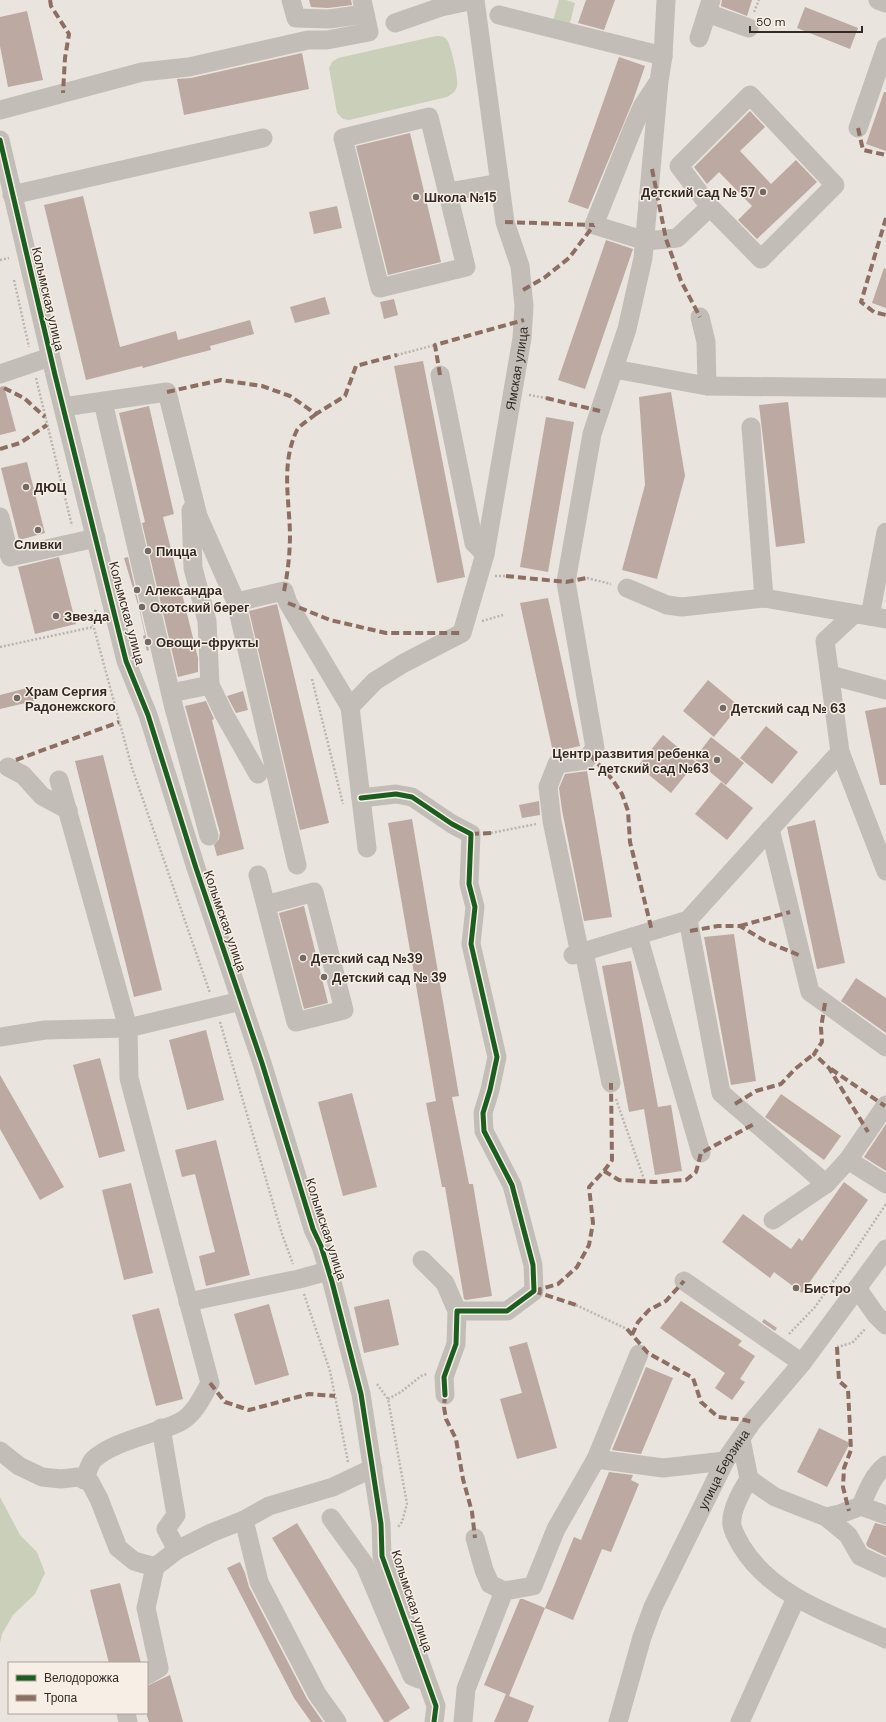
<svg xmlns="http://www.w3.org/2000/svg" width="886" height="1722" font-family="'DM Sans',sans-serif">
	<rect width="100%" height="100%" fill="#eae4de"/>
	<path fill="#cacfb9" d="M559 0H566L575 3 569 27 553 21Z
		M436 36C441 36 444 36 447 40 451 45 459 80 457 86 456 92 452 94 447 97L349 120 343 119 337 113 329 68 332 62 338 58Z
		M0 1497 20 1535 37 1552 45 1573 35 1594 13 1615 2 1634 0 1643Z"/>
	<path fill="#bca9a1" d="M309 0H351L352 5 328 8 311 7Z
		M586 0H615L604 30 578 23Z
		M722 0H752L747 16 721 6Z
		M805 7 858 28 850 49 797 28Z
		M27 11 43 80 8 87 0 46V17Z
		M302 53 309 89 184 115 177 79 191 78Z
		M619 57 645 66 633 101 588 209 568 202Z
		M884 92H886V151L866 144Z
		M750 111 765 127 740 151 771 184 796 160 817 182 757 239 738 220 752 206 719 172 707 184 694 167Z
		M410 133 441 262 388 275 356 146Z
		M83 196 120 347 176 331 178 340 250 320 254 334 210 346 211 350 183 357 143 368 142 366 86 380 44 205Z
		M337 206 342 228 314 234 309 212Z
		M606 240 633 249 585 389 558 380Z
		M884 268 886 269V308L872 303Z
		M325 297 330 314 295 323 290 307Z
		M394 299 398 315 384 319 380 302Z
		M423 361 465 577 437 583 394 366Z
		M4 386 16 431 0 435V387Z
		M671 392 685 476 657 579 622 570 645 485 639 397Z
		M788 402 805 543 776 547 759 405Z
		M149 406 174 514 163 517 198 658V672L178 677 142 523 145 522 119 413Z
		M546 417 574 422 548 572 520 567Z
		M27 462 45 533 19 540 1 468Z
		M59 557 76 624 35 634 18 567Z
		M128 557 149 650 147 651 143 636 145 635 139 608 124 558Z
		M548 598 580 746 553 752 520 603Z
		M277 604 329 823 300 830 249 611Z
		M708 680 739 706 714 737 683 711Z
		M31 687 34 701 0 709V695Z
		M243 691 248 710 236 713 227 696Z
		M206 701 214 719 212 720 244 849 217 856 214 845 219 839 220 833 185 706Z
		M886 707V785H880L865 711Z
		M766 726 798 752 772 784 740 758Z
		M663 735 696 762 671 793 638 766Z
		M711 737 744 763 726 785 694 759Z
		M103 755 162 990 134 997 75 761Z
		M587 771 612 917 584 921 562 810 559 788 565 774Z
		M721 782 753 808 727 840 695 814Z
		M539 801 540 815 522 818 519 805Z
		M412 819 459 1096 452 1097 469 1184H473L492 1296 466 1300 464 1299 445 1187H442L426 1103 436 1101 388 823Z
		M815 820 845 963 817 969 787 827Z
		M304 906 328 1003 304 1009 279 913Z
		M734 934 756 1081 731 1085 704 937Z
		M631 961 658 1107 671 1105 682 1171 655 1175 644 1109 629 1112 602 966Z
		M856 978 886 998V1033L841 1001Z
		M206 1030 224 1100 187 1110 169 1040Z
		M100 1058 125 1151 99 1158 73 1065Z
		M0 1075 64 1187 40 1200 0 1129Z
		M352 1093 377 1187 343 1196 318 1102Z
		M781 1094 841 1136 824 1160 765 1117Z
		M886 1124V1171L864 1157Z
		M216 1140 250 1275 206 1286 199 1256 215 1252 195 1174 182 1177 175 1150Z
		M844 1182 868 1200 802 1293 774 1272 770 1278 722 1242 743 1214 791 1249 799 1238 802 1241Z
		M131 1183 153 1273 124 1280 102 1190Z
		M389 1299 399 1345 364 1353 354 1307Z
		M681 1301 742 1341 738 1345 755 1356 740 1379 745 1382 732 1400 715 1388 725 1373 660 1328Z
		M269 1304 289 1375 255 1385 234 1314Z
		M159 1308 183 1399 156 1406 132 1315Z
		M764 1319 777 1328 775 1331 762 1322Z
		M527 1342 557 1448 517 1459 500 1399 522 1393 509 1347Z
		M646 1367 673 1378 641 1454 612 1450Z
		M819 1428 850 1443 827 1487 797 1472Z
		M609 1472 633 1475 631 1480 639 1484 611 1552 602 1549 573 1620 545 1608 574 1537 581 1540Z
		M297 1523 410 1708 388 1722H384L272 1538Z
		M875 1523 886 1526V1556L868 1547 866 1544Z
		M240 1562 245 1573 249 1587 307 1699 323 1722H311L294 1698 227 1568Z
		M120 1583 141 1663H109L90 1590Z
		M520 1599H523L545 1608 509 1696 534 1706 528 1722H494L506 1694 484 1685Z
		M170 1675 183 1722H149L147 1716V1686Z"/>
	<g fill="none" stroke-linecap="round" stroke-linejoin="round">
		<path stroke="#bbb5b0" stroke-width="2.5" stroke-dasharray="2 2" stroke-linecap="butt" d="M754 12 759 0
			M0 260 9 258
			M14 280 29 347
			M397 355 435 345
			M36 378 72 526
			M529 395 546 398
			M495 576H506
			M587 578 611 584
			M96 610 91 617 132 768 210 993
			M482 621 503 615
			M0 647 93 627
			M312 679 343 804
			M491 833 536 824
			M220 1022 282 1234 293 1264
			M616 1099 645 1182
			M304 1294 330 1371 348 1462
			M576 1305 627 1329
			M789 1334 815 1307 848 1261 886 1204
			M837 1347 852 1343 866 1328
			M377 1384 388 1399 407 1504 402 1522 398 1527
			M388 1399 401 1392 421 1376 427 1374"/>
		<g stroke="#c3bdb7" stroke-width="19">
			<path d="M291 0 296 18 329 19 365 14"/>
			<path d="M878 0 886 3"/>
			<path d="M707 13 749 28"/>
			<path d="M499 15 663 56"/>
			<path d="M395 23 441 7 474 0"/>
			<path d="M699 38 711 0"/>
			<path d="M657 84 642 107 632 130 594 225 646 241 677 238 710 207 761 259 835 185 750 95 679 166 710 207"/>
			<path d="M0 110 142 72 189 67 308 40H327L369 32 362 0"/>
			<path d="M429 117 466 267 380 288 343 138Z"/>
			<path d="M858 128 886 47"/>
			<path d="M0 140 55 375 126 661 148 715 196 868 262 1063 313 1229 321 1246 332 1282 361 1394 381 1524 382 1556 436 1706 434 1722"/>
			<path d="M448 192 500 183"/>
			<path d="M12 195 263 138"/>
			<path d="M700 317 706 342 707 386"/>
			<path d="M614 369 707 386 886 388"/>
			<path d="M0 374 50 357"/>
			<path d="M440 375 474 543 485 554"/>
			<path d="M103 402 174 708 209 836"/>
			<path d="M63 407 167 392 198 516 236 602"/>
			<path d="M751 427 764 598"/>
			<path d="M0 517 10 557 96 538"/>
			<path d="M627 588 667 605 682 607 764 598 886 619"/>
			<path d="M870 616 886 532"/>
			<path d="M830 675 886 690"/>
			<path d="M210 685 224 714 258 774"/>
			<path d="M171 693 210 685 207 621 193 568 191 510"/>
			<path d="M840 752 886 871"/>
			<path d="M8 767 23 775 42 796 68 810"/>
			<path d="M59 780 128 1028 129 1078 210 1383C203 1396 194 1415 180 1422 156 1434 112 1441 93 1460 89 1465 87 1474 84 1480"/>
			<path d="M361 798 396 794 412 797 452 824 471 834 469 884 475 907 471 944 497 1057 490 1090 483 1113 484 1131 512 1185 533 1265 534 1291 507 1311H457"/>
			<path d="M770 829 810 992 886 1047"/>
			<path id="s1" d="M367 848 350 707 375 681 404 663 462 633 485 554 522 338 524 306 520 266 505 222 475 0"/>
			<path d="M297 865 236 602 284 591 288 603 350 707"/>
			<path d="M258 875 296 1022 344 1010 314 892 266 905"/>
			<path d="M688 920 721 1093 826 1184 848 1160 886 1105"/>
			<path d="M638 936 701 1153"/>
			<path d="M584 952 611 1083"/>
			<path d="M580 954 552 821 548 787 557 764 586 760 595 748 566 582 592 434 627 329 643 258 659 81 663 56 666 0"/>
			<path d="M573 955 688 920 840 752 825 641 854 614"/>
			<path d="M0 1037 45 1030 128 1028 241 1001"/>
			<path d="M848 1160 886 1184"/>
			<path d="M773 1220 826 1184"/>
			<path d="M422 1260 445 1283 457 1311 456 1344 444 1377 445 1395"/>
			<path d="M684 1281 802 1363"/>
			<path d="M857 1288 876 1315 886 1325"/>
			<path d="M188 1302 299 1279 328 1271"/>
			<path d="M161 1428 176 1515 166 1529 177 1550"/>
			<path d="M741 1439 749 1479 775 1497 826 1517 848 1535 860 1556 886 1568"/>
			<path d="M0 1451 19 1466 42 1477 61 1479 78 1477 90 1482 99 1499 118 1548 134 1561 155 1567"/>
			<path d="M596 1459 639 1354"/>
			<path d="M749 1479C742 1490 730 1512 732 1525 733 1532 738 1540 742 1547 773 1597 835 1616 886 1639"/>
			<path d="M861 1506C867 1491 873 1475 886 1465"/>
			<path d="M826 1517 840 1514 861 1506 886 1515"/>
			<path d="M331 1518 365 1565 412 1676 419 1679"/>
			<path d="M244 1520 259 1582 317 1694 337 1722"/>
			<path d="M475 1538 484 1570 490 1584 504 1591"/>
			<path d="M147 1675 159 1668 146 1608 155 1567 177 1550 211 1533 244 1520 269 1506 333 1487 373 1468"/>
			<path d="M126 1713 128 1722"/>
			<path d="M463 1722 466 1689 504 1591 533 1586 556 1529 596 1459 663 1468 725 1461"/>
			<path id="s2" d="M618 1722 642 1637 653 1607 725 1461 752 1422 802 1363 886 1249"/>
			<path d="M740 1722 796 1598"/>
		</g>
		<path stroke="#8d6e63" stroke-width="4" stroke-dasharray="8 4" stroke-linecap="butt" d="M50 0 51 6 69 34 65 58 63 93
			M858 128 863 150 886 155
			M652 169 666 239 681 281 700 317
			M886 218 861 302 874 312 886 315
			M505 222 594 225
			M523 290 544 278 569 258 594 225
			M440 375 435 345 524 320
			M4 388 24 398 45 417
			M167 392 221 380 262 386 290 396 316 414 345 396 356 366 397 355
			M546 398 600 411
			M0 449 20 443 47 425
			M506 576 566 582 587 578
			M284 591C288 572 290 553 290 533 289 498 281 463 297 430 301 424 310 419 316 414
			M288 603 330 620 386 633H462
			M590 755 612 779 622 794 628 811 630 842 652 931
			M16 760 119 722
			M471 834 491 833
			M740 926 790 912
			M690 931 718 926H740L765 941 801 956
			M825 1003 821 1028 822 1042 814 1054 829 1068 868 1132
			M831 1069 885 1106
			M735 1104 756 1091 781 1084 795 1069 814 1054
			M604 1171 619 1180 655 1182 686 1180 696 1172 701 1153 756 1123
			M534 1291 558 1284 577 1267 589 1245 593 1223 589 1187 604 1171 612 1160 611 1083
			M534 1291 576 1305
			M627 1329 648 1353 693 1378 701 1402 718 1417 745 1420 752 1422
			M632 1335 638 1322 649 1310 666 1301 684 1281
			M837 1347 839 1381 848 1389 851 1450 844 1468 843 1487 849 1511
			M210 1383 225 1402 249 1410 309 1394 335 1396
			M445 1395 444 1407 446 1419 456 1439 463 1479 472 1512 475 1538"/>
		<g stroke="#f7efe5" stroke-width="8">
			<path id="cycleway" d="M0 140 55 375 126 661 148 715 196 868 262 1063 313 1229 321 1246 332 1282 361 1394 381 1524 382 1556 436 1706 434 1722
				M361 798 396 794 412 797 452 824 471 834 469 884 475 907 471 944 497 1057 490 1090 483 1113 484 1131 512 1185 533 1265 534 1291 507 1311H457L456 1344 444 1377 445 1395"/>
		</g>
		<use href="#cycleway" stroke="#1b5e20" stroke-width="5"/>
	</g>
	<g fill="#736b66" stroke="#f7efe5" stroke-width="1.5">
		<circle cx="763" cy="192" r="4"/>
		<circle cx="416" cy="197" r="4"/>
		<circle cx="26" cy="487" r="4"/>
		<circle cx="38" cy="530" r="4"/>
		<circle cx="148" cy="551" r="4"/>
		<circle cx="137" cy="590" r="4"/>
		<circle cx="142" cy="607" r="4"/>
		<circle cx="56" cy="616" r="4"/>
		<circle cx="148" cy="642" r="4"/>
		<circle cx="17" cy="698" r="4"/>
		<circle cx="723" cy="708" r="4"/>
		<circle cx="717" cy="760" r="4"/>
		<circle cx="303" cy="958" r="4"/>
		<circle cx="324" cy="977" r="4"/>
		<circle cx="796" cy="1288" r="4"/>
	</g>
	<g text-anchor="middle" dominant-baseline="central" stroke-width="3" stroke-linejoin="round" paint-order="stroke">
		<g font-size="13" font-weight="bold" fill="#332a26" stroke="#f7efe5" text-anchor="start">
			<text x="755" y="192" text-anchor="end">Детский сад № 57</text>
			<text x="424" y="197">Школа №15</text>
			<text x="34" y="487">ДЮЦ</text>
			<text x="38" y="544" text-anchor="middle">Сливки</text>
			<text x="156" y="551">Пицца</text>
			<text x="145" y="590">Александра</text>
			<text x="150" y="607">Охотский берег</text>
			<text x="64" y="616">Звезда</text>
			<text x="156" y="642">Овощи-фрукты</text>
			<text x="25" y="691">Храм Сергия<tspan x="25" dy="15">Радонежского</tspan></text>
			<text x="731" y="708">Детский сад № 63</text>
			<text x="709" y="753" text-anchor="end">Центр развития ребенка<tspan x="709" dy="15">- детский сад №63</tspan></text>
			<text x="311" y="958">Детский сад №39</text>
			<text x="332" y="977">Детский сад № 39</text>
			<text x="804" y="1288">Бистро</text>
		</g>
		<g font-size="13" fill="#332a26" stroke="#f7efe5">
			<text transform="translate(48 299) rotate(77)">Колымская улица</text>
			<text stroke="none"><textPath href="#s1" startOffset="548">Ямская улица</textPath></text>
			<text transform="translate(127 613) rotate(75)">Колымская улица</text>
			<text transform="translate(225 921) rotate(71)">Колымская улица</text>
			<text transform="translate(326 1229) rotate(72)">Колымская улица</text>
			<text stroke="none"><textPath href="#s2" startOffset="275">улица Берзина</textPath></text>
			<text transform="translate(412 1601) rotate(72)">Колымская улица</text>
		</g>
	</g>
	<rect x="8" y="1662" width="140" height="52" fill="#f7efe5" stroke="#a9a099"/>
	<rect x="16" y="1675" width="20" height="6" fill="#1b5e20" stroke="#a9a099"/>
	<text x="44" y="1682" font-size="12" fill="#332a26">Велодорожка</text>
	<rect x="16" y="1695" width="20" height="6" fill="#8d6e63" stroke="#a9a099"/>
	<text x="44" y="1702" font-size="12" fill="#332a26">Тропа</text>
	<path d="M750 26v6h112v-6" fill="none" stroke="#332a26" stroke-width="2"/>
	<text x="756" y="26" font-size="12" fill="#332a26" stroke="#f7efe5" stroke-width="3" paint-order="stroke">50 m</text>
</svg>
